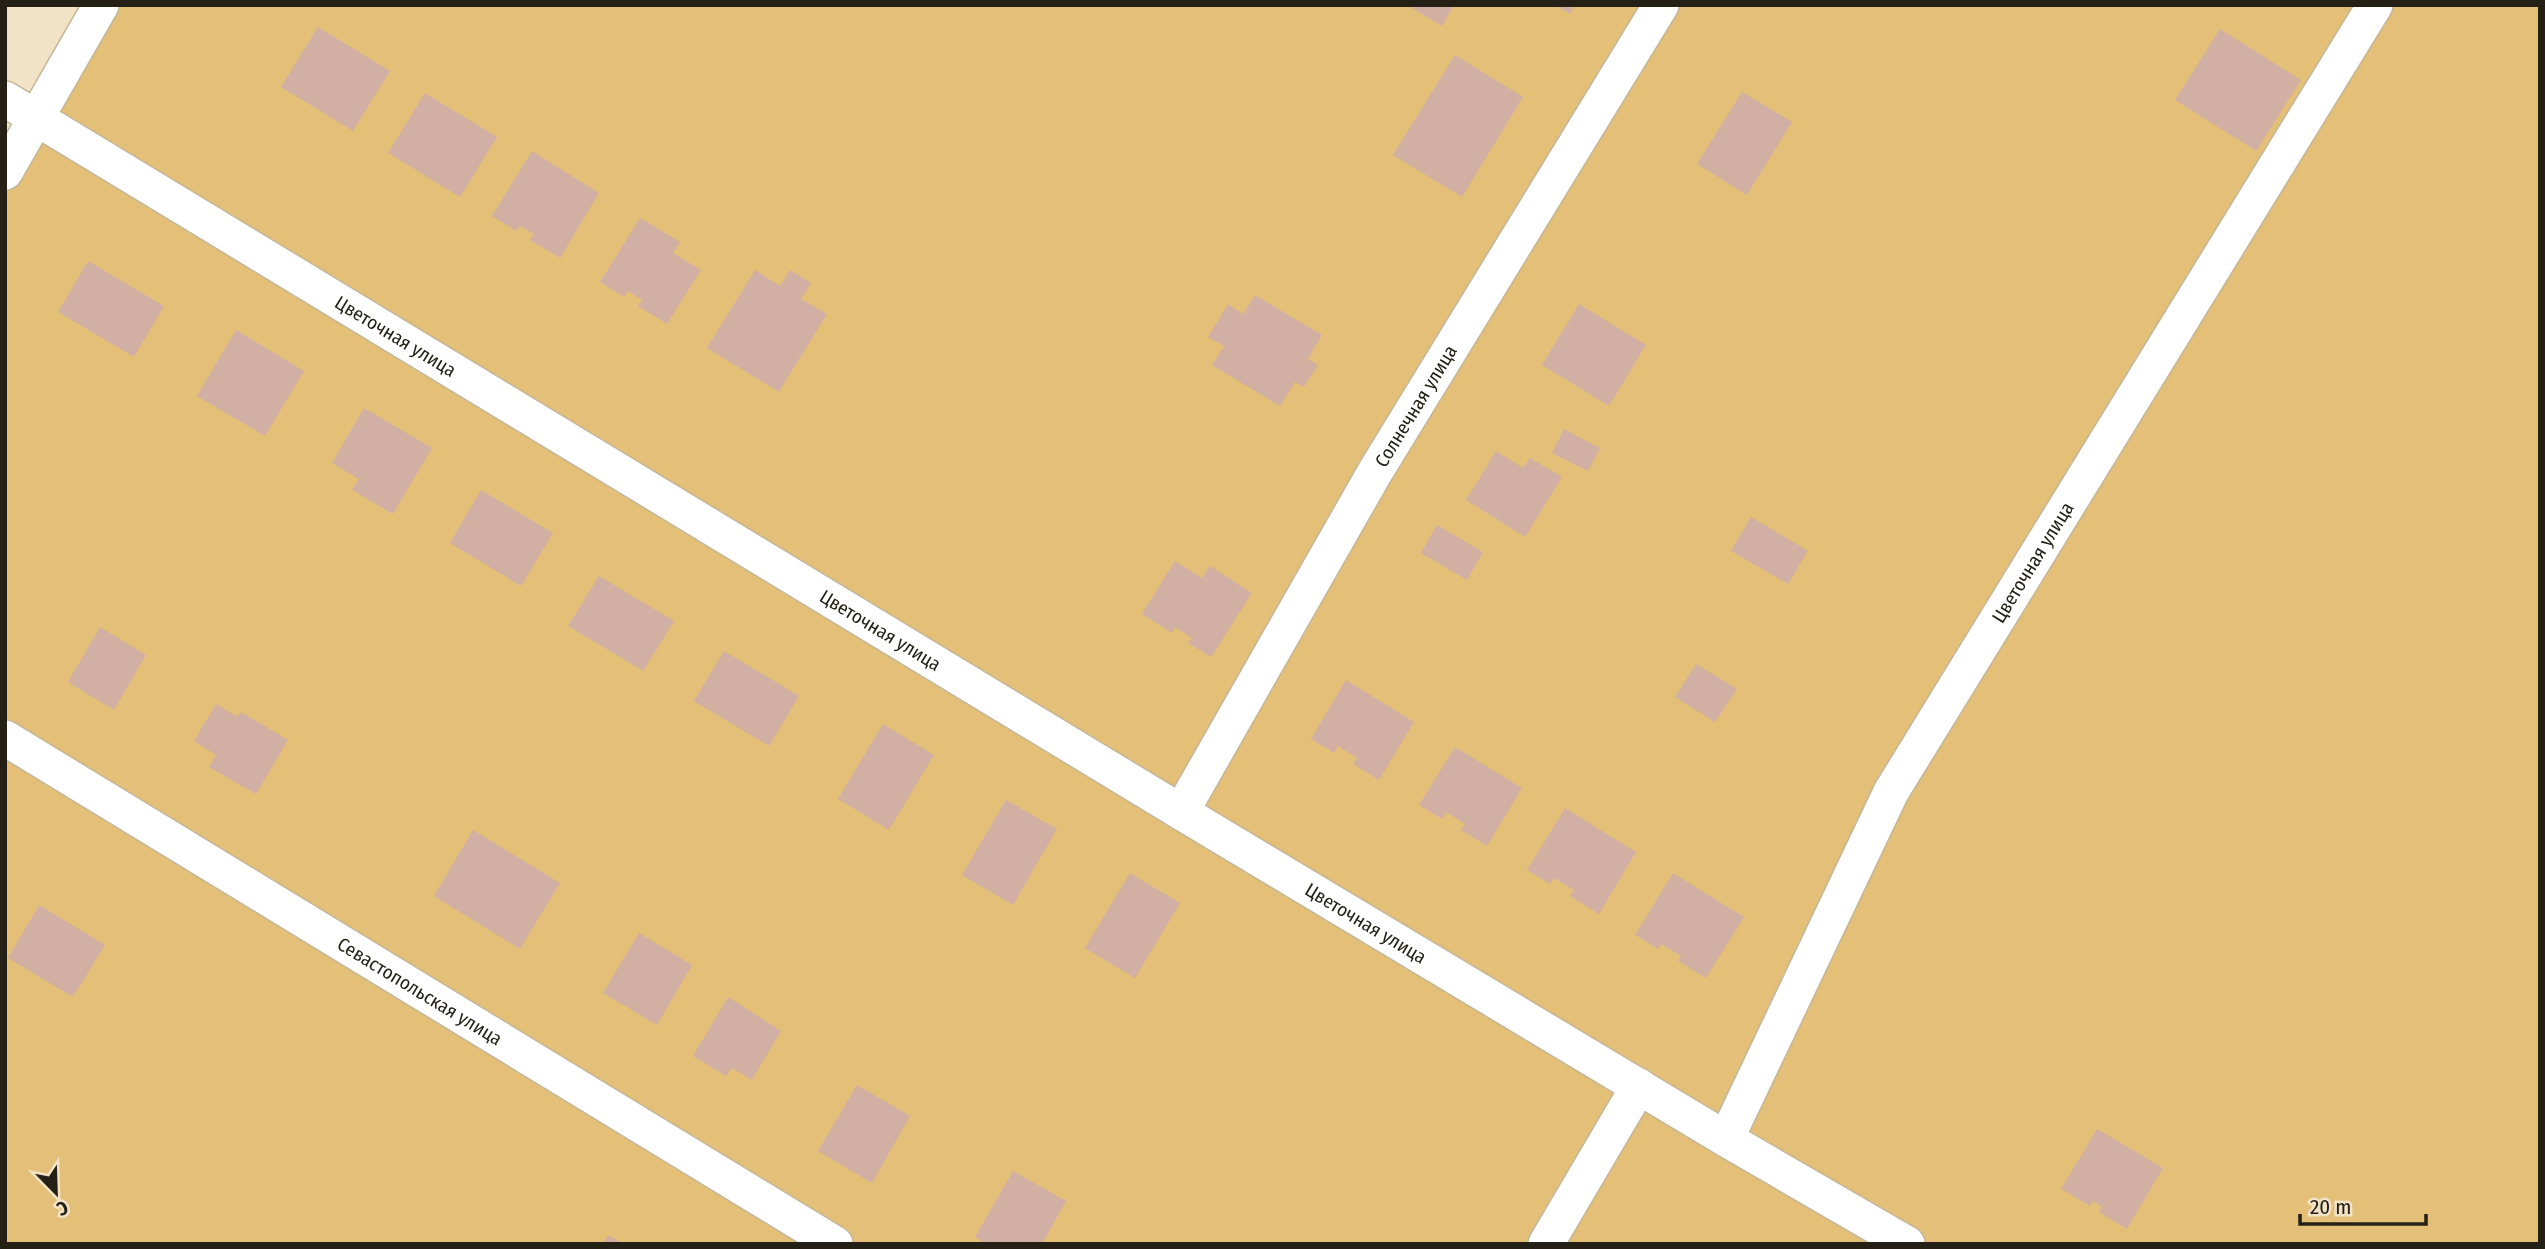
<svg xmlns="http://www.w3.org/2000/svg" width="2545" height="1249" font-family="'Fira Sans Condensed',sans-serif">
	<rect width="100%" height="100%" fill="#f3e3c6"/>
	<path fill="#e3bf77" d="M105 5H2540V1244H5V186Z"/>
	<path fill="#d1b0a3" d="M1407 5H1454L1442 26Z
		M1555 5H1575L1570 14Z
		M318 27 390 71 353 131 281 87Z
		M2220 29 2301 80 2256 151 2175 100Z
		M1455 55 1523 97 1462 197 1393 155Z
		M1742 92 1792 122 1747 195 1697 164Z
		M425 93 497 137 460 197 388 153Z
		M532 151 599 193 560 258 530 240 534 234 520 226 516 231 492 216Z
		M640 218 680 242 673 253 701 270 667 324 638 306 642 300 628 291 624 297 600 282Z
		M88 261 164 306 134 357 58 312Z
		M755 270 780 286 790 270 811 283 801 299 827 314 779 392 707 348Z
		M1255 295 1322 335 1308 359 1318 365 1304 387 1295 382 1280 406 1212 365 1224 346 1208 337 1228 304 1243 314Z
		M1579 304 1646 345 1609 406 1542 365Z
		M236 330 304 371 265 436 197 396Z
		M364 408 432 448 393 514 352 490 359 479 332 463Z
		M1564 429 1600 448 1588 471 1552 453Z
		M1496 451 1523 468 1530 458 1562 477 1525 537 1466 500Z
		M481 490 553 533 521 586 450 543Z
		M1751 517 1808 551 1788 584 1731 551Z
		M1437 525 1483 552 1467 580 1421 553Z
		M1175 561 1202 578 1210 566 1252 593 1211 657 1188 643 1192 638 1175 627 1172 633 1142 614Z
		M599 576 674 621 643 671 568 626Z
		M100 627 146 655 114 710 68 682Z
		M724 651 799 696 769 746 694 701Z
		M1696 664 1737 689 1715 722 1675 697Z
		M1346 680 1414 722 1379 780 1353 764 1357 758 1338 746 1334 753 1311 739Z
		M216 704 238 717 241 712 288 740 256 794 209 767 216 755 194 741Z
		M883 724 934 755 889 830 838 799Z
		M1455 747 1522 788 1487 846 1461 830 1465 824 1446 812 1442 819 1419 805Z
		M1006 800 1057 829 1013 905 962 875Z
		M1565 808 1636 852 1599 914 1570 896 1574 890 1554 878 1550 884 1527 870Z
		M473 830 560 883 520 949 434 896Z
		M1130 873 1180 903 1135 978 1085 948Z
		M1673 873 1744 917 1706 978 1678 961 1681 956 1661 944 1658 949 1635 935Z
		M39 905 105 945 73 997 8 958Z
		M639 933 692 965 657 1025 603 993Z
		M728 997 781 1031 752 1080 732 1068 726 1076 693 1056Z
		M857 1085 910 1116 872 1183 818 1151Z
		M2097 1129 2163 1168 2127 1229 2099 1212 2102 1207 2093 1201 2090 1206 2061 1189Z
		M1013 1171 1066 1201 1042 1244H986L975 1237Z
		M608 1235 623 1244H603Z"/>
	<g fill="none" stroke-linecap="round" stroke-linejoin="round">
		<g stroke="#c4b699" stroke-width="38">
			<g id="street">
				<path id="s1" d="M5 99 1181 812 1726 1139 1907 1244"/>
				<path d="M5 172 101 5"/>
				<path id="s2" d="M5 738 835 1244"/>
				<path id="s3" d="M1181 812 1375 472 1661 5"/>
				<path id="s4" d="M1726 1139 1891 792 2375 5"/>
				<path d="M1546 1244 1639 1086"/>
			</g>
		</g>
		<use href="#street" stroke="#fff" stroke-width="35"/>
	</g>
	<g text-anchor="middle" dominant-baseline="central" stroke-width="5" stroke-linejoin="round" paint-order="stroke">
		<g font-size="19" fill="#252015" stroke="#f3e3c6">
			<text stroke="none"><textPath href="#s1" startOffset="457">Цветочная улица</textPath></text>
			<text stroke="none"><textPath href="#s3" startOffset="469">Солнечная улица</textPath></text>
			<text stroke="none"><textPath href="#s4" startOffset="654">Цветочная улица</textPath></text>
			<text stroke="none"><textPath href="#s1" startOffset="1024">Цветочная улица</textPath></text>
			<text stroke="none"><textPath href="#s1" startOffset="1591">Цветочная улица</textPath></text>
			<text stroke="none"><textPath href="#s2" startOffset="486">Севастопольская улица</textPath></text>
		</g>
	</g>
	<rect width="2545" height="1249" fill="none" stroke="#252015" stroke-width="14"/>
	<g transform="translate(56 1193) rotate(157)" stroke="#f3e3c6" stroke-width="5" paint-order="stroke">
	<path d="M0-5L12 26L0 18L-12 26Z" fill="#252015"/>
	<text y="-10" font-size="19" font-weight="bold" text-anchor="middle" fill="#252015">С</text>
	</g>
	<path d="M2300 1214v10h126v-10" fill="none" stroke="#252015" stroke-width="3.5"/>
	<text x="2310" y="1214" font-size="21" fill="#252015" stroke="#f3e3c6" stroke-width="5" paint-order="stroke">20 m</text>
</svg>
